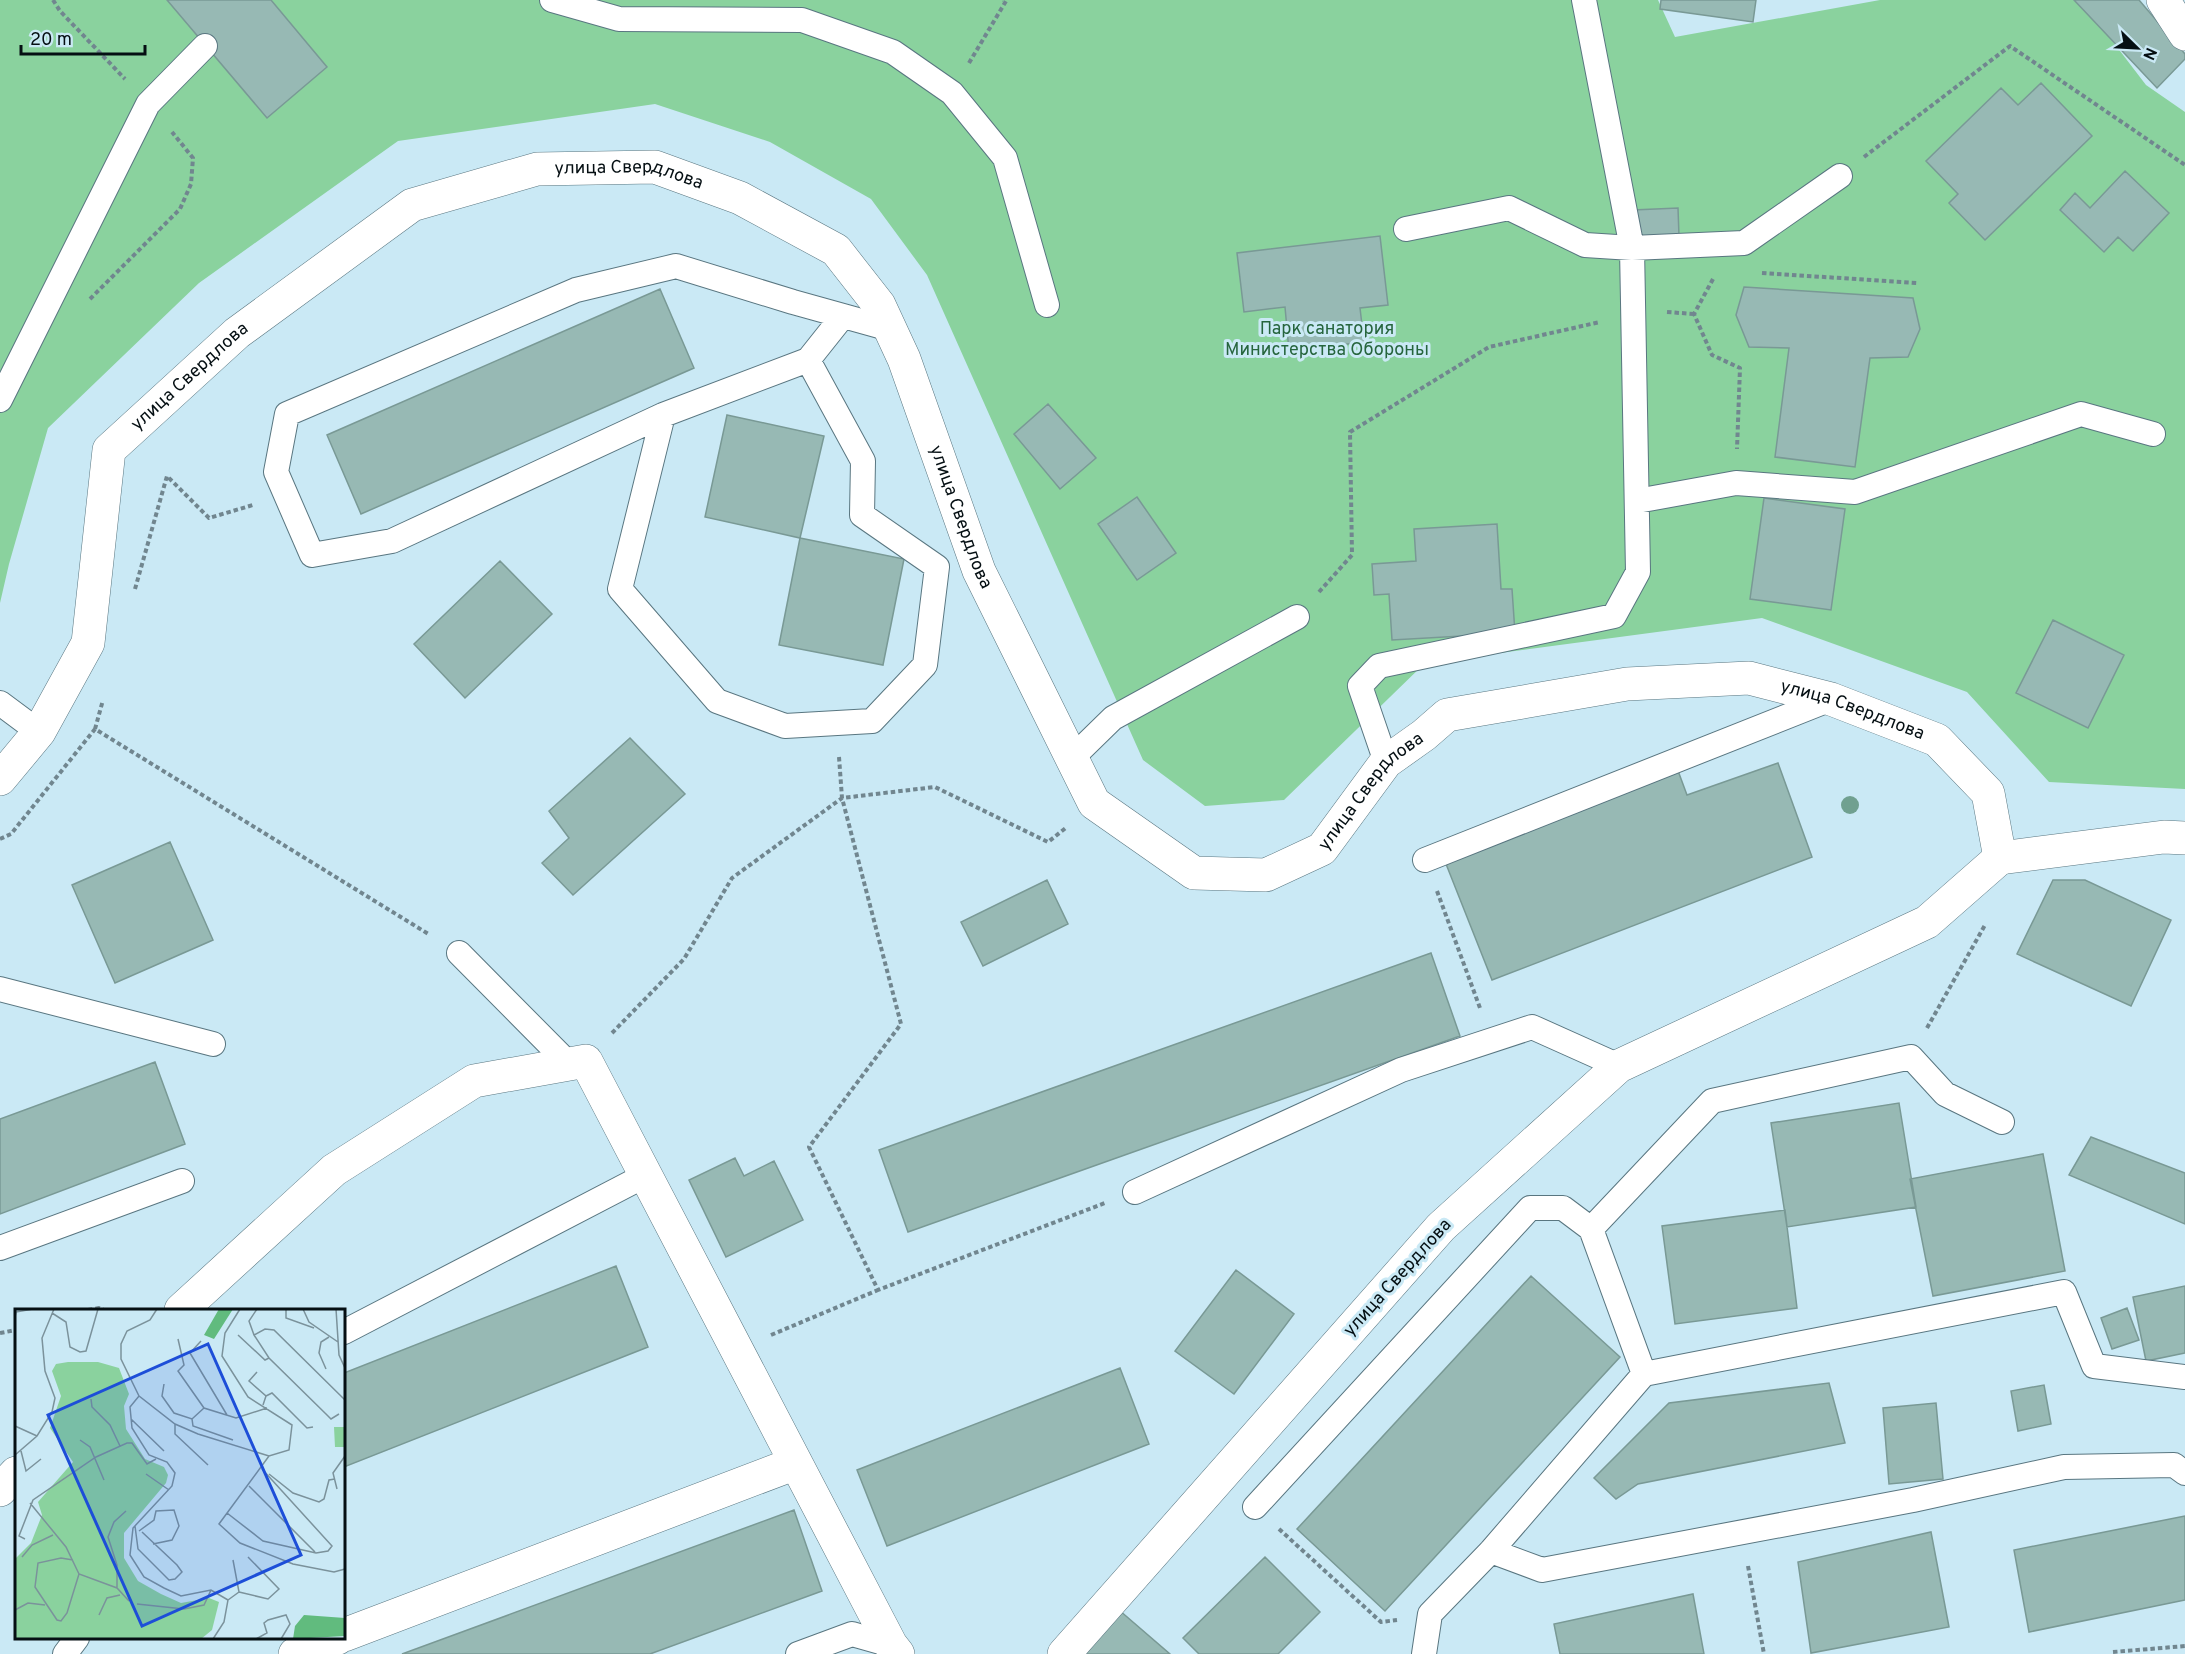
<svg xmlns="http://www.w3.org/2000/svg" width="2185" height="1654" font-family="Overpass,sans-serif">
	<rect width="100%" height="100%" fill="#cae9f5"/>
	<path fill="#8ad29e" d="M0 0H1658L1675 37 1880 0H2081L2146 85 2185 112V789L2049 782 1967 692 1762 618 1425 663 1284 800 1205 806 1143 760 927 275 871 199 770 142 655 104 398 141 199 283 48 428 9 564 0 603Z"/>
	<path fill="#97b9b4" stroke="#799995" stroke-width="1.5" d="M167 0H271L327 67 267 118Z
		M1661 0H1756L1753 22 1660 9Z
		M2074 0H2139L2185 54V59L2157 88Z
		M2041 83 2092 136 1985 240 1949 203 1958 194 1926 161 2001 88 2018 105Z
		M2125 171 2169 213 2133 251 2118 237 2104 252 2060 210 2075 193 2090 208Z
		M1678 208 1679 236 1634 238 1633 210Z
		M1380 236 1388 305 1360 308 1364 342 1289 351 1285 307 1244 312 1237 253Z
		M1744 287 1913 298 1920 329 1908 357 1870 358 1855 467 1775 457 1789 348 1749 347 1736 315Z
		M660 289 694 368 361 514 327 435Z
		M1048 404 1096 458 1060 489 1014 434Z
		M727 415 824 436 800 538 705 517Z
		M1137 497 1176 553 1137 580 1098 524Z
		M1764 498 1845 509 1831 610 1750 599Z
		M1497 524 1501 589H1512L1515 633 1392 640 1389 594 1374 595 1372 564 1416 561 1414 529Z
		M800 538 904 559 883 665 779 645Z
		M500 561 552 614 465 698 414 644Z
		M2053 620 2124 655 2088 728 2016 693Z
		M630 738 685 794 573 895 542 863 569 838 549 811Z
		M1778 763 1812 857 1492 980 1446 864 1677 768 1687 795Z
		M170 842 213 940 115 983 72 885Z
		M1047 880 1068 924 983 966 961 922Z
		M2053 880H2085L2171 920 2131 1006 2017 954Z
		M1431 953 1460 1036 908 1232 879 1150Z
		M155 1062 185 1144 0 1214V1119Z
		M1899 1103 1916 1207 1787 1227 1771 1123Z
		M2091 1137 2185 1173V1224L2069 1175Z
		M2043 1154 2065 1271 1933 1296 1910 1179Z
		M735 1158 744 1176 774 1161 803 1220 726 1257 689 1180Z
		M1785 1210 1797 1308 1675 1324 1662 1226Z
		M616 1266 648 1347 344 1467V1373Z
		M1236 1270 1294 1314 1234 1394 1175 1351Z
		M1531 1276 1620 1357 1385 1611 1297 1529Z
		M2185 1286V1353L2146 1361 2133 1297Z
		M2127 1308 2139 1340 2112 1349 2101 1318Z
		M1120 1368 1149 1444 887 1546 857 1470Z
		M1829 1383 1845 1443 1638 1484 1616 1499 1594 1478 1669 1403Z
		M2044 1385 2051 1424 2018 1431 2011 1391Z
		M1936 1403 1943 1479 1889 1484 1883 1408Z
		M794 1510 822 1591 650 1654H402Z
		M2185 1516V1600L2029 1632 2014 1550Z
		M1931 1532 1949 1627 1811 1653 1798 1562Z
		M1265 1557 1320 1612 1278 1654H1199L1183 1638Z
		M1693 1594 1704 1654H1560L1554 1624Z
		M1119 1610 1170 1654H1086L1083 1652Z"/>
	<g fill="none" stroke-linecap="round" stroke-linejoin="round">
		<g stroke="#597680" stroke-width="26">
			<path id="service" d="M552 0 619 19 802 20 893 52 952 93 1005 158 1047 305
				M1406 229 1509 208 1585 245 1632 248 1744 243 1840 176
				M808 360 663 415 392 541 312 555 276 472 287 414 576 290 676 266 793 302 890 329
				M0 400 148 104 205 46
				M663 415 620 589 717 701 785 726 872 721 925 665 937 567 862 515 863 461 808 360 843 316
				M1637 501 1736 483 1855 492 2081 414 2153 434
				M0 703 39 732
				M1072 758 1113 718 1297 617
				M1386 762 1360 686 1379 666 1614 616 1638 572 1632 248 1584 0
				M1425 860 1831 699
				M459 953 569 1064
				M0 989 213 1044
				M1135 1192 1401 1070 1532 1027 1619 1066
				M0 1248 182 1181
				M344 1332 646 1175
				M1644 1374 1591 1229 1712 1101 1911 1057 1945 1094 2002 1122
				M1255 1507 1530 1208H1563L1591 1229
				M1491 1551 1542 1570 1913 1500 2064 1467 2174 1465 2185 1473
				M65 1654 77 1638
				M798 1654 852 1634 891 1645
				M1424 1654 1430 1614 1491 1551 1644 1374 2064 1292 2094 1366 2185 1377"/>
		</g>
		<g stroke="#597680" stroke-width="34">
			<path id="minor" d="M2000 858 2164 837 2185 838
				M181 1310 334 1170 474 1081 586 1061 891 1645 898 1654
				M0 1490 16 1473
				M344 1635 796 1463
				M295 1654 338 1638"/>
		</g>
		<g stroke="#597680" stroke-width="34">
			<path id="tertiary" d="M2163 0 2185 34"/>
		</g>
		<g stroke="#597680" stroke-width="34">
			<g id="secondary">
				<path id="s1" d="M0 779 39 732 88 643 109 450 237 333 412 205 537 169 655 167 740 198 836 250 879 305 904 359 979 571 1094 803 1194 873 1266 875 1322 849 1386 762 1424 735 1447 715 1627 684 1749 678 1831 699 1937 740 1988 793 2000 858 1927 922 1619 1066 1441 1227 1064 1654"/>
			</g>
		</g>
		<path stroke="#71868f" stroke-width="4" stroke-dasharray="4.5 3" stroke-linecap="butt" d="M53 0 60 11 125 79
			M969 63 1006 1 1003 0
			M1864 157 2010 46 2185 165
			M1762 273 1917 283
			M1713 279 1694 314 1712 355 1740 368 1737 449
			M90 299 180 209 191 184 193 158 172 132
			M1667 312 1694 314
			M135 589 167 476 209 518 253 505
			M1319 592 1352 555 1350 432 1489 347 1600 322
			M95 729 103 700
			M839 757 842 798 901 1024 809 1147 878 1290 1105 1203
			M0 839 11 834 95 729 430 935
			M1437 891 1480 1008
			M1927 1028 1985 925
			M612 1033 684 959 732 878 842 798 935 787 1048 842 1067 827
			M88 1310 99 1308 104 1310
			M0 1333 16 1330
			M771 1335 878 1290
			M1279 1529 1381 1622 1397 1620
			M1748 1566 1764 1654
			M2113 1652 2185 1646"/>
		<use href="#service" stroke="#fff" stroke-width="24"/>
		<use href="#minor" stroke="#fff" stroke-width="33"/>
		<use href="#tertiary" stroke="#fff" stroke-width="33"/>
		<use href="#secondary" stroke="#fff" stroke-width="33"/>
	</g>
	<circle fill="#70a090" cx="1850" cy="805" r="9"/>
	<g text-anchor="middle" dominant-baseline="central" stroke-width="6" stroke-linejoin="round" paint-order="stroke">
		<g font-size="18" fill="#050f13" stroke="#cae9f5">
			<text stroke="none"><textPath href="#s1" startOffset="970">улица Свердлова</textPath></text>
			<text stroke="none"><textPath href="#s1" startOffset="466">улица Свердлова</textPath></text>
			<text stroke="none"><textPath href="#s1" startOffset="1492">улица Свердлова</textPath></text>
			<text stroke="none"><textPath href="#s1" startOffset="2662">улица Свердлова</textPath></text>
			<text stroke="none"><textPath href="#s1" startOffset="2140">улица Свердлова</textPath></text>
			<text transform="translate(1398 1278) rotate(-48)">улица Свердлова</text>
		</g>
		<g font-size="18" fill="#26653d" stroke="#cae9f5">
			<text x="1327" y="329">Парк санатория<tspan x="1327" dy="21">Министерства Обороны</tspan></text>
		</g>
	</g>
	<g transform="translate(15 1309)">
		<rect width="330" height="330" fill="#cae9f5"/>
		<path d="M53 53H83L104 59 114 85 109 97 111 120 130 150 149 158 153 166 151 174 109 224V249L123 272 146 285 166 294 194 289 204 293 197 321 186 330H0V250L16 234 27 206 23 193 58 153 35 119 46 87 37 62 41 55ZM319 118H330V138H320Z" fill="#8ad29e"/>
		<path d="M204 0H218L199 30 189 26ZM289 306 330 309V327L278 330 280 317Z" fill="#61bb7e"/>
		<path fill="none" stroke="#7b929b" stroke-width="1.5" d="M271 0V9L299 19M288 0 294 13 323 33M321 0 324 46 330 59M37 4 51 13 55 38 65 43 71 42 83 0M0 8 1 3 18 0M0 21V52M223 26 250 51 254 49M239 26 234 12 242 0M163 30 169 56 163 62 189 99 221 109 252 99M186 32 175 44 212 106M311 60 304 44 306 33 314 28M242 63 234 72 251 87 248 96M149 75 147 87 159 104 177 110 189 99M124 87 106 50V35L112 22 135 11 142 0M251 87 257 84 292 119 298 118M76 90 77 98 95 116 105 137M324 105 316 110 312 106 254 49 239 26 250 20 259 21 330 91M116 110 149 142M177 110 178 117 218 131M160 115V125L193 156M0 117 22 127M65 131 75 138 89 171M6 142 11 162 26 150M0 146 22 127 37 103 40 89 30 62 27 29 39 0M254 147 204 215 225 234 278 255 319 263 330 260M131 165 154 181M254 165 278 184 304 193 309 190 314 171 320 170M234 177 300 243M322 180 318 164 330 147M15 194 51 238 64 265 102 279 114 292M212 204 248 232 301 244 313 242 317 237 247 160M120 217 123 240 154 271 160 270 167 263 162 256 127 223M124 222 139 211 141 202 159 201 164 217 157 231 138 235M10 230 4 227 18 191 81 148 112 134H117L132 155 141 150M7 248 17 236 38 226M58 251 46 249 23 254 20 278 42 311 46 312 52 304 64 265M102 279V256L93 228 99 213 111 202M224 283 253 290 264 280 233 248M213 291 224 283 218 251M122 295 169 300 189 296 196 281M0 301 13 294 30 296M84 306 92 289 105 286M198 330 209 313 213 291 196 281 166 287 149 279 129 268 115 246 118 219 157 177 160 164 152 153 134 146 117 119 115 98 124 87 160 115 183 125 254 147 274 141 277 116 233 88 207 47 210 24 225 0M241 330 252 324 249 314 253 311 271 306 275 315 266 330"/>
		<path fill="#1d4ed8" fill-opacity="0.15" stroke="#1d4ed8" stroke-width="3" d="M193 35 286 246 127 317 33 106Z"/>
		<rect width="330" height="330" fill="none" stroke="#050f13" stroke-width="3"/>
	</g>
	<g transform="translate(2137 48) rotate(114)" stroke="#cae9f5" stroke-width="4.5" paint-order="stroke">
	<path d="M0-4.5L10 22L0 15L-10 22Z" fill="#050f13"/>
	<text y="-9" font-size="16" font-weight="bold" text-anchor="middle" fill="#050f13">N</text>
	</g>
	<path d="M21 45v9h124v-9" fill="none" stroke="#050f13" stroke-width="3"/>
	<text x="30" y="45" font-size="18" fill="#050f13" stroke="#cae9f5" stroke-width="4.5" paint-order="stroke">20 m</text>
</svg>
